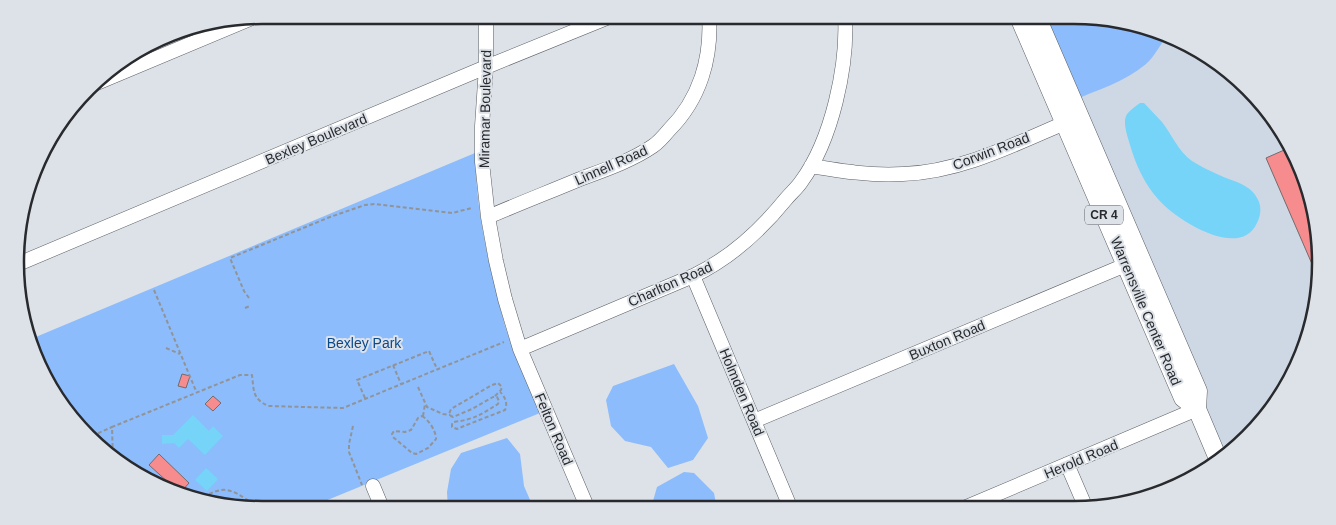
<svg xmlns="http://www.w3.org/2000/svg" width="1336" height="525" font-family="Arial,sans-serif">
	<rect width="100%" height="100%" fill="#dde2e9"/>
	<path fill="#ced8e5" d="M1167 36 1236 76 1295 153 1320 246 1308 342 1279 400 1236 449 1219 461 1080 97 1113 84 1147 63Z"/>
	<path fill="#8cbcfb" d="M1036 15H1074L1153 28 1167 36C1160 45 1154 57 1146 64 1125 82 1097 90 1072 101Z
		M475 153C476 200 484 245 496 290 500 306 503 322 509 338 518 363 529 388 540 413L303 510H262L183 497 112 459 48 386 31 339Z
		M674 364 698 406 708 438 693 460 668 468 651 447 625 441 611 426 606 400 613 386Z
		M507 438 520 454 524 486 534 509 448 510 447 492 451 469 461 453Z
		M684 472 694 473 714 493 717 509H655L653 501 657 487Z"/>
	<path fill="#75d4f8" d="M1140 103H1144C1150 109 1156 116 1162 122 1172 135 1179 152 1192 161 1200 166 1210 171 1219 175 1232 181 1250 184 1257 198 1262 206 1261 215 1257 223 1240 261 1175 219 1158 199 1144 183 1136 165 1130 145 1128 137 1121 120 1128 113 1131 109 1136 106 1140 103Z
		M193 415 209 431 213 426 223 436 205 455 188 439 179 448 174 443 162 444V435H173Z
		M206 468 218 479 207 491 195 480Z"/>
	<path fill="#f68c8d" stroke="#746b6b" d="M1291 147 1299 166 1320 246 1318 262 1312 264 1266 158Z
		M182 374 190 376 186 388 178 386Z
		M213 396 221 403 213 411 205 404Z
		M159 454 189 483 180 493 149 465Z"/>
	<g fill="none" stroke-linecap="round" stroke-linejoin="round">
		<g stroke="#5a5f65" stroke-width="15">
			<path id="minor" d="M486 15V67L482 126V162L488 217 496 261 505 299 520 349 588 509
				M92 85 257 16
				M811 166C841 171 871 176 903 174 963 172 1019 142 1074 119
				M488 217C518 204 549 192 580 179 604 170 631 161 653 146 659 142 664 136 669 130 700 99 712 58 709 15
				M18 264 486 67 614 15
				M693 276 791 509
				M520 349 693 276C731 258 760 231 786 199 791 193 797 188 801 182 832 140 848 66 845 15
				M754 421 1135 261
				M1067 464 1086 508
				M373 486 383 510
				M964 508 1197 409"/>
		</g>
		<g stroke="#5a5f65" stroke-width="19">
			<path id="major" d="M1018 15 1183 398 1197 409
				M1036 15 1198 391 1197 409 1219 461"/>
		</g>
		<path stroke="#909499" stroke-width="2" stroke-dasharray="4 2.5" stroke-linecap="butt" d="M154 290 196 391
			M249 298 244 291 230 258 330 217 365 205 375 204 452 213 472 208
			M245 308 250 306
			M166 348 180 354
			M393 365 401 384
			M418 387 427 407 443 414 450 415
			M495 396 501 390 502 387 498 383 492 385 451 409 449 414 451 416 453 417 472 409 493 397H497L499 401 498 404C480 415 475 419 454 422L452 423V427L457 429 464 426 505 410C508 404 505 396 500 392
			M365 398 357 380 429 351 437 369
			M422 416C429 420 436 431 436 439L428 448 416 454 412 453 393 437 392 434 394 431 405 432 411 430 418 418Z
			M423 416 425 404
			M353 426 349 444V452L362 485
			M92 436 112 427
			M113 460 112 427 240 375H252C254 391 252 398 268 406L343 408 504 342
			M139 473 144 475 154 481
			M151 478 153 475 161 482
			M163 479 161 482 167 488
			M197 499C220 490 223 484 246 499 250 502 255 504 258 509"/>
		<use href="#minor" stroke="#fff" stroke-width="14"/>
		<use href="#major" stroke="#fff" stroke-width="18"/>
	</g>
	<g text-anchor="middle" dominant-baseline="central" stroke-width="4" stroke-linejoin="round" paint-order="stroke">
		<rect fill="#dde2e9" stroke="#5e6165" stroke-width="1" x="1085" y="205.5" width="38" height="19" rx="4"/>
		<g font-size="12" font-weight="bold" fill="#282a2d">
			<text x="1104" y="215">CR 4</text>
		</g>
		<g font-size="14" fill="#282a2d" stroke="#dde2e9">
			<text transform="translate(485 109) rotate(-89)">Miramar Boulevard</text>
			<text transform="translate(316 139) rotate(-23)">Bexley Boulevard</text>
			<text transform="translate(991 151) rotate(-21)">Corwin Road</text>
			<text transform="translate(611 165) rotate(-24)">Linnell Road</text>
			<text transform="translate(670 284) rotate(-24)">Charlton Road</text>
			<text transform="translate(1146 311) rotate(67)">Warrensville Center Road</text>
			<text transform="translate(947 340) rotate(-23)">Buxton Road</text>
			<text transform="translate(742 392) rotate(67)">Holmden Road</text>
			<text transform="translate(554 429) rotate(67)">Felton Road</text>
			<text transform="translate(1081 459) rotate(-23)">Herold Road</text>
		</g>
		<g font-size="14" fill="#0b498d" stroke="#dde2e9">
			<text x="364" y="343">Bexley Park</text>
		</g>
	</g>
	<path d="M0 0H1336V525H0ZM262 24H1074A238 238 0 0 1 1312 262V263A238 238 0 0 1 1074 501H262A238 238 0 0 1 24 263V262A238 238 0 0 1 262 24Z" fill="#dde2e9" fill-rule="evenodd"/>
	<path fill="none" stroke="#282a2d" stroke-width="2.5" d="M262 24H1074A238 238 0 0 1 1312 262V263A238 238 0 0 1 1074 501H262A238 238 0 0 1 24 263V262A238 238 0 0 1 262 24Z"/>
</svg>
